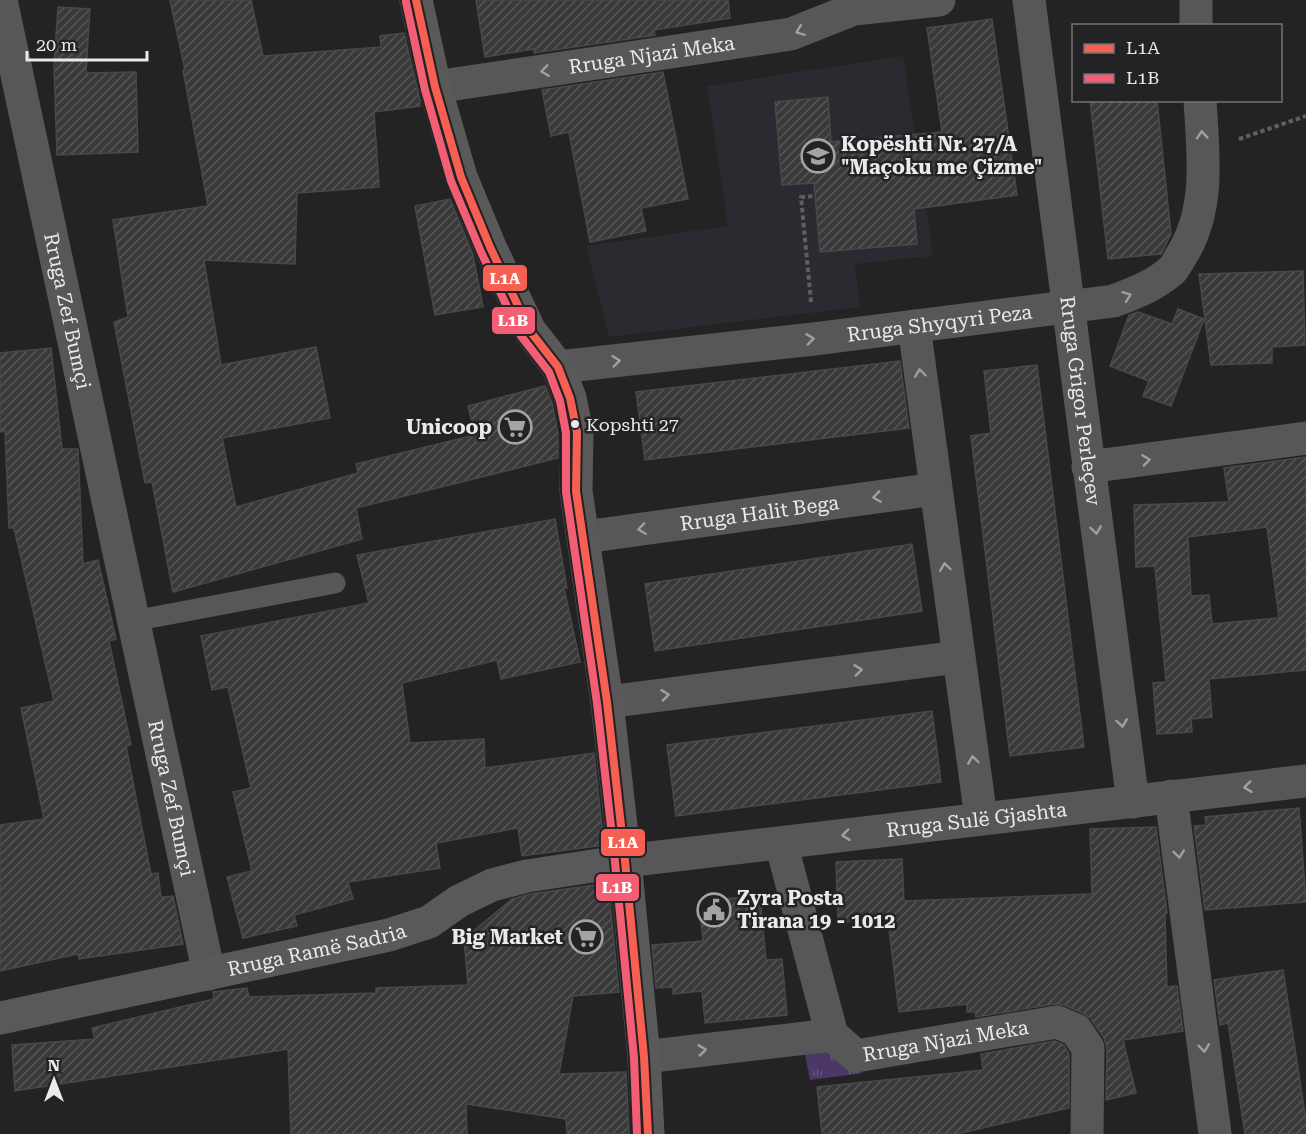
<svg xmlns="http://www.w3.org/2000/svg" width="1306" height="1134" font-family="'Roboto Serif',serif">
	<defs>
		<pattern id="park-tufts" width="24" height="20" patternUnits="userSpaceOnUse" patternTransform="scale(1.5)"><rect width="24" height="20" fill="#4c3867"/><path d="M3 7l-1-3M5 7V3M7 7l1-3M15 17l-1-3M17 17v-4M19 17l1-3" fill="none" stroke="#66557d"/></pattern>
		<pattern id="building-hatch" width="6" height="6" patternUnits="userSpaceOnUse" patternTransform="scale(1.5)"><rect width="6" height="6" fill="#39393a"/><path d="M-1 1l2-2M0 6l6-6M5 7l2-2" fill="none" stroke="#565657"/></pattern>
	</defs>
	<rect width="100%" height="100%" fill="#232324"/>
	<path fill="#2c2930" d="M903 56 933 256 855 264 860 307 609 337 586 246 728 226 707 86Z"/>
	<path fill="url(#park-tufts)" d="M828 1041 863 1073 810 1080 803 1044Z"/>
	<path fill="url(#building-hatch)" stroke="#48484a" stroke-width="1.5" fill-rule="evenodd" d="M170 0H251L263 56 381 47 380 36 404 33 420 101V106L374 112 379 187 297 193 295 264 204 260 221 365 316 347 330 418 222 438 236 507 358 473 356 464 475 435 468 406 545 386 552 403 558 434V458L356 508 362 539 173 592 152 482 145 483 114 322 128 317 113 220 208 206 183 70H185Z
		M476 0H728L730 18 654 30 655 35 534 53V49L485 57Z
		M58 7 90 9 86 73 136 72 138 152 57 155 54 67Z
		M992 19 1017 195 914 209 917 244 820 252 814 183 782 185 775 102 828 97 831 142 942 132 927 28Z
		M663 72 688 199 641 208 646 231 590 242 569 132 551 136 542 90Z
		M1090 100H1157L1171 234 1161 254 1108 259Z
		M450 199 473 255 483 307 435 315 415 206Z
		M1303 271 1305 345 1272 347V363L1211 365 1199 274Z
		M1178 309 1204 319 1171 406 1143 396 1149 381 1110 366 1129 315 1138 312 1172 324Z
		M51 348 62 449H78L83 564 98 560 116 639 109 641 131 745 126 746 151 874 158 873 161 897 173 896 183 944 79 959 78 954 0 971V825L44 819 21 708 54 701 14 528H9L5 431 0 432V353Z
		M900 361 909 428 645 460 636 392Z
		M1037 365 1084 747 1010 756 971 436 991 433 984 371Z
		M1306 457V670L1209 679 1212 717 1191 719 1192 732 1157 734 1153 683 1166 682 1155 566 1136 567 1134 505 1229 502 1224 468ZM1267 527 1279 618 1212 624 1209 595 1191 596 1188 537Z
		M555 519 567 588H564L580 662 501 679 497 660 402 683 410 743 484 739 485 768 594 753 604 845 522 856 518 828 436 843 440 868 348 882 353 899 294 915 297 926 243 938 227 877 252 871 233 792 251 788 228 687 212 690 201 636 369 603 357 555Z
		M912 544 922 611 655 651 645 584Z
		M932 711 941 782 676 816 667 745Z
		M1299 808 1306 902 1205 910 1194 826 1206 825 1205 817Z
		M1156 827 1167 913 1165 914 1167 987 1177 986 1183 1031 1123 1040 1136 1093 1106 1100 1107 1048 1104 1038 1091 1019 1083 1013 1064 1005 1054 1004 976 1017 975 1012H967V1004L899 1012 888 920 838 922 836 862 902 859 904 901 1092 894 1090 829Z
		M608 883 619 992 573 996 559 1074 626 1072 629 1134H567L566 1119 466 1104 467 1134H291L288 1049 15 1091 12 1045 95 1039 92 1028 214 999 213 992 247 988 249 997 376 993V988L468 985 464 939 512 899 531 894Z
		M760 896 766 960 782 959 787 1015 705 1023 702 991 673 994V987L656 988 652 945 703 941 699 901Z
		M1283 970 1306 1121V1134H1245L1228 1023 1220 1025 1214 980Z
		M1055 1041 1064 1045 1069 1054V1108L957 1134H822L817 1087 983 1070 981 1054Z"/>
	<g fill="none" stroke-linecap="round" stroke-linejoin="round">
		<path stroke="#5f5f60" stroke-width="4" stroke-dasharray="4.5 3" stroke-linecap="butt" d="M1239 139 1306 116
			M811 302 801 197 815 196"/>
		<path stroke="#575758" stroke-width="21" d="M133 621 335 583"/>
		<g stroke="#575758" stroke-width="33">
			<path id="s1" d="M1 0 209 974"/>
			<path id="s2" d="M1029 0C1064 267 1097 535 1133 802"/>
			<path d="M1196 0V26"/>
			<path id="s3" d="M435 87 791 34 854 9 939 0"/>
			<path d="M914 326 981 818"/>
			<path id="s4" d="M558 367 814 339 1114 301C1134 293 1154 286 1171 271 1175 268 1178 261 1181 256 1211 210 1203 153 1200 100"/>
			<path d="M1088 467 1306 438"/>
			<path id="s5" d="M584 537 935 489"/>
			<path d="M607 702 958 657"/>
			<path d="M1171 796 1215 1134"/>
			<path d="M781 843 832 1035"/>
			<path id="s6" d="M625 861 1306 781"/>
			<path id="s7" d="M644 1057 832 1035 856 1056 1057 1022 1076 1030 1088 1048 1087 1134"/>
		</g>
		<g stroke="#59595a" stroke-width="33">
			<path d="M416 0 435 87 461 177 490 247 530 331 558 367 570 398 577 432 576 491 607 702 625 861 644 1057 648 1134"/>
			<path id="s8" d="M0 1018 389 935 429 922 459 901 492 885 527 876 625 861"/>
		</g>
		<g stroke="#232225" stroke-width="12">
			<path id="bus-1" d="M416 0 435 87 461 177 490 247 530 331 558 367 570 398 577 432 576 491 607 702 625 861 644 1057 648 1134"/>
		</g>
		<g stroke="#232225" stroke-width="12">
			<path id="bus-2" d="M406 2 425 90 451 181 481 252 521 336 549 372 560 401 566 433V492L597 703 615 862 634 1058 637 1134"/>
		</g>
		<use href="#bus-1" stroke="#f75f52" stroke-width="8"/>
		<use href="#bus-2" stroke="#f45e75" stroke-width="8"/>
	</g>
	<defs><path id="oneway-chevron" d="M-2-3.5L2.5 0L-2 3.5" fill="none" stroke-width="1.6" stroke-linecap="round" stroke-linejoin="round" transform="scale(1.5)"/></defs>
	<g stroke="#a0a0a2">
		<use href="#oneway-chevron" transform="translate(800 31) rotate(159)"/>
		<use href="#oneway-chevron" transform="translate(545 71) rotate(172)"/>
		<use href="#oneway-chevron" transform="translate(1202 135) rotate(-94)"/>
		<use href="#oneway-chevron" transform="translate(1127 296) rotate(-20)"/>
		<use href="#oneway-chevron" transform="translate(810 339) rotate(-7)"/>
		<use href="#oneway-chevron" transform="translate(616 361) rotate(-6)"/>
		<use href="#oneway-chevron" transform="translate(920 373) rotate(-97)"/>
		<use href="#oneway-chevron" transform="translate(1146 460) rotate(-8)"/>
		<use href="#oneway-chevron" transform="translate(877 497) rotate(172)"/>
		<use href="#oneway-chevron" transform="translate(642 529) rotate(172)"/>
		<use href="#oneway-chevron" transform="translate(1096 530) rotate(82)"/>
		<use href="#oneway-chevron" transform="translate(945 567) rotate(-98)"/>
		<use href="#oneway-chevron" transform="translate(858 670) rotate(-7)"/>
		<use href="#oneway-chevron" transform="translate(665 695) rotate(-7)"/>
		<use href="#oneway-chevron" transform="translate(1122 723) rotate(82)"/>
		<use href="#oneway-chevron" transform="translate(973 760) rotate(-98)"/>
		<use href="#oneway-chevron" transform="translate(1248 787) rotate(173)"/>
		<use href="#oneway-chevron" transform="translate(846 835) rotate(173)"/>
		<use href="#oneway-chevron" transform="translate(1179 854) rotate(83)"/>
		<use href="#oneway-chevron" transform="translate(1204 1048) rotate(83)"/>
		<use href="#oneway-chevron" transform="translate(702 1050) rotate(-7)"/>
	</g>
	<defs>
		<g id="school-ring" transform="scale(1.725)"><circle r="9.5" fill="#232225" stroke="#a4a4a5" stroke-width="1.5"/><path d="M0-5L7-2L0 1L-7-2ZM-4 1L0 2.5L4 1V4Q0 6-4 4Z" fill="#a4a4a5"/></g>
		<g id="supermarket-ring" transform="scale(1.725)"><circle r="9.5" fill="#232225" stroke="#a4a4a5" stroke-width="1.5"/><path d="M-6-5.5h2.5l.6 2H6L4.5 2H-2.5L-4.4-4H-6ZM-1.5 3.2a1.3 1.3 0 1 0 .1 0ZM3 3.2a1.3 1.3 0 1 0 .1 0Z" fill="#a4a4a5"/></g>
		<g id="civic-ring" transform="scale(1.725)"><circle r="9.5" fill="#232225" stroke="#a4a4a5" stroke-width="1.5"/><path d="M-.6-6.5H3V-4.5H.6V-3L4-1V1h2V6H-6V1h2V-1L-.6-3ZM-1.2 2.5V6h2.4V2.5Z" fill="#a4a4a5"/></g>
	</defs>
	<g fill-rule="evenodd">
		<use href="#school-ring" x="818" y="156"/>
		<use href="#supermarket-ring" x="515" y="427"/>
		<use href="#civic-ring" x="714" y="910"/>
		<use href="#supermarket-ring" x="586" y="937"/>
	</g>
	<circle fill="#eae9eb" stroke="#232225" stroke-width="2" cx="575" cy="424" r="5"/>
	<g text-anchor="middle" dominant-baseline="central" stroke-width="5" stroke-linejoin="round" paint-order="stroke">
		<g font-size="18" fill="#eae9eb" stroke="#232225" text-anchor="start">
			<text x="586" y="424">Kopshti 27</text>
		</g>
		<g font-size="20" fill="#eae9eb" stroke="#232225">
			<text stroke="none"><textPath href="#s3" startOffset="219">Rruga Njazi Meka</textPath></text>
			<text stroke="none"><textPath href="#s1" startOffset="318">Rruga Zef Bumçi</textPath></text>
			<text stroke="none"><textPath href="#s4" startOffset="384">Rruga Shyqyri Peza</textPath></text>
			<text stroke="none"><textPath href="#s2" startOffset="404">Rruga Grigor Perleçev</textPath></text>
			<text stroke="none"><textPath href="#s5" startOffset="177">Rruga Halit Bega</textPath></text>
			<text stroke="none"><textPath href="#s1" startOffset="816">Rruga Zef Bumçi</textPath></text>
			<text stroke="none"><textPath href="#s6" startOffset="354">Rruga Sulë Gjashta</textPath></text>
			<text stroke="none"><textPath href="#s8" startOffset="324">Rruga Ramë Sadria</textPath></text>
			<text stroke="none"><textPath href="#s7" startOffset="312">Rruga Njazi Meka</textPath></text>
		</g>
		<g font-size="20" font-weight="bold" fill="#eae9eb" stroke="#232225" text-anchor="start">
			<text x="841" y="144">Kopështi Nr. 27/A<tspan x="841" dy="23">"Maçoku me Çizme"</tspan></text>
			<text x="492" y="427" text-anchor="end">Unicoop</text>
			<text x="737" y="898">Zyra Posta<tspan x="737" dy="23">Tirana 19 - 1012</tspan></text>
			<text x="563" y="937" text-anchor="end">Big Market</text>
		</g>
	</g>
	<g stroke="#232225" stroke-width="2">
		<rect x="482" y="264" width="46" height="28" rx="6" fill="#f75f52"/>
		<rect x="491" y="306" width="45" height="29" rx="6" fill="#f45e75"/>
		<rect x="600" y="828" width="46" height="29" rx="6" fill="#f75f52"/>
		<rect x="595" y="873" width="45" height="29" rx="6" fill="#f45e75"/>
	</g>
	<g font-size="16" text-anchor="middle" font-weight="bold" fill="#fff">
		<text x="505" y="284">L1A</text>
		<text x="513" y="326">L1B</text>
		<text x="623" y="848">L1A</text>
		<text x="617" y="893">L1B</text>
	</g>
	<rect x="1072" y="24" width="210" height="78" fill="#232225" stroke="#737274" stroke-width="1.5"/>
	<rect x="1084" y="44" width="30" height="9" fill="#f75f52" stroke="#737274" stroke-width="1.5"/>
	<text x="1126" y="54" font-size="18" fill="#eae9eb">L1A</text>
	<rect x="1084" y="74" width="30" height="9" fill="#f45e75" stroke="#737274" stroke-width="1.5"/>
	<text x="1126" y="84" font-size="18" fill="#eae9eb">L1B</text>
	<g transform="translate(54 1080)" stroke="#232225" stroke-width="4.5" paint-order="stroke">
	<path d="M0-4.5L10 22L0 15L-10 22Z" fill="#eae9eb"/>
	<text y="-9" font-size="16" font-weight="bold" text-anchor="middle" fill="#eae9eb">N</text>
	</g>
	<path d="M27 51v9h120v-9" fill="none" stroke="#eae9eb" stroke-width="3"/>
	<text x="36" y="51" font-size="18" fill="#eae9eb" stroke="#232225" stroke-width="4.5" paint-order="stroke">20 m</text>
</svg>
